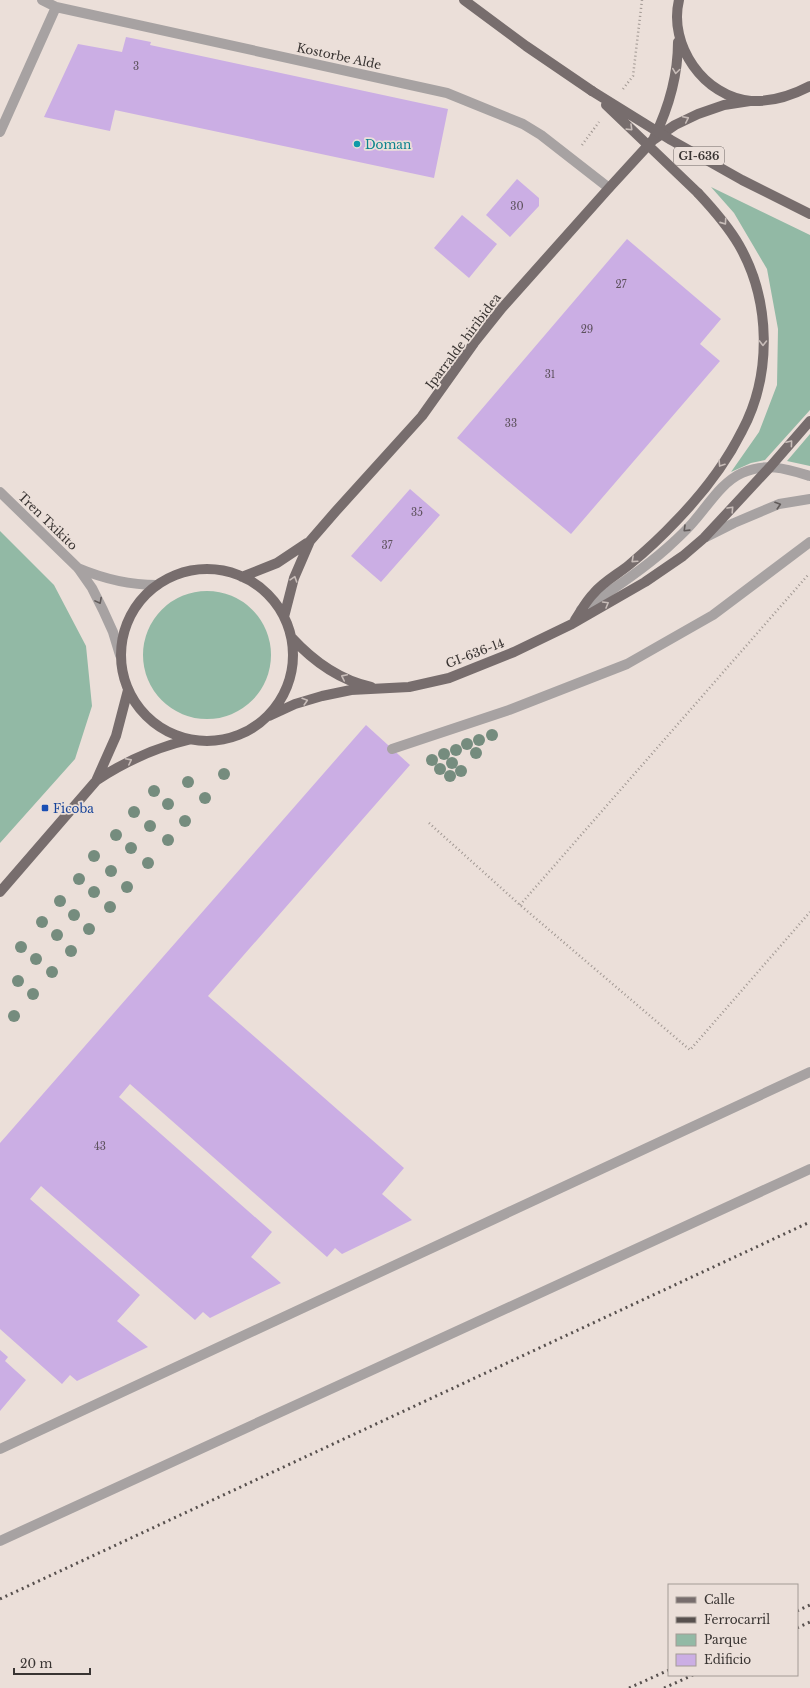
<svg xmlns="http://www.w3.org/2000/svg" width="810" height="1688" font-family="'Libre Baskerville',serif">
	<rect width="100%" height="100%" fill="#ebdfd9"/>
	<path fill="#92b9a5" d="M711 187 810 235V410L765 460 751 463 731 472 759 432 777 385 778 329 767 269 734 213Z
		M810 434V466L787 461Z
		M0 531 54 585 86 646 92 706 75 759 0 843Z
		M143 655a64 64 0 1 1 128 0a64 64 0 1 1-128 0Z"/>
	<path fill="#cbaee4" d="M126 37 151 42 150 45 448 109 434 178 115 110 110 131 44 117 78 44 122 52Z
		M517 179 539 198V206L510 237 486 215Z
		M462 215 497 244 469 278 434 248Z
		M627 239 721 319 700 344 720 361 571 534 457 438Z
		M410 489 440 515 381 582 351 556Z
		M366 725 410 765 208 996 404 1168 382 1194 412 1220 342 1254 335 1248 327 1257 130 1084 119 1097 272 1232 251 1257 281 1283 210 1318 203 1312 195 1320 41 1186 30 1199 140 1295 117 1321 148 1347 77 1381 70 1375 62 1384 0 1329V1143Z
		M0 1350 8 1357 5 1361 26 1380 0 1411Z"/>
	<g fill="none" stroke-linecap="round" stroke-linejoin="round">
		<path stroke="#a09792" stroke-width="2.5" stroke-dasharray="1 3" stroke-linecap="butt" d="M623 89 633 76 642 0
			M582 145 599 122
			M429 823 520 905 690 1050 810 912
			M520 905 808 575"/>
		<path stroke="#a7a2a2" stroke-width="10" d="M392 749 509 710 627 664 713 615 810 542
			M0 1449 810 1072
			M0 1541 810 1169"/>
		<path stroke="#a7a2a2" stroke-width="10" d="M42 0 56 7 447 93 523 124 541 135 609 188
			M0 132 56 7
			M0 492 78 568 92 588 103 610 113 632 120 655
			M706 537 734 523 779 504 810 499
			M78 568C104 579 128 585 157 585
			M581 610C611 591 640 572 667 548 677 539 687 530 695 520 709 504 722 482 742 473 766 462 787 469 810 476"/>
		<path stroke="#776d6d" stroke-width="10" d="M464 0 526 46 592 91
			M679 0C668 45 704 97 751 101 773 102 791 96 810 86
			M654 138C669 107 678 76 678 42
			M121 655a86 86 0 1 1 172 0a86 86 0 1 1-172 0Z
			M242 577 277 563 307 543
			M284 617 294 578 310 541 336 511 422 416 474 343 502 308 609 188 653 140 675 125 698 114 724 105 750 101
			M575 620C581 611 586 601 594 593 603 582 618 574 629 565 646 551 663 535 678 519 702 494 726 463 742 431 772 375 771 301 739 245 728 226 713 209 698 193
			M291 637C313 661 339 680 371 687
			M269 716 295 704 322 696 351 690 409 687 449 678 514 652 572 624 645 582 683 556 704 538 770 467 810 421
			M97 780C126 761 154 748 188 740
			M0 892 96 781 116 736 128 690"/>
		<path stroke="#57504e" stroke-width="3" stroke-dasharray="2 4" stroke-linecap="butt" d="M0 1599 810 1222
			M797 1611 810 1605
			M797 1628 810 1622
			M629 1688 669 1670
			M664 1688 693 1675"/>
		<path stroke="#776d6d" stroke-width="10" d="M592 91 671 140 742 180 810 214
			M606 105 698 193"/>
	</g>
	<g fill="#758c7e">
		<circle cx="492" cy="735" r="6"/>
		<circle cx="479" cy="740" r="6"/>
		<circle cx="467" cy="744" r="6"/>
		<circle cx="456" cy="750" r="6"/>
		<circle cx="476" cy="753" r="6"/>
		<circle cx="444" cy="754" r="6"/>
		<circle cx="432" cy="760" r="6"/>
		<circle cx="452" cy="763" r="6"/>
		<circle cx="440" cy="769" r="6"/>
		<circle cx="461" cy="771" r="6"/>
		<circle cx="224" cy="774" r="6"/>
		<circle cx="450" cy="776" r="6"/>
		<circle cx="188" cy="782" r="6"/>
		<circle cx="154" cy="791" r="6"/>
		<circle cx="205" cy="798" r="6"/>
		<circle cx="168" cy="804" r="6"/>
		<circle cx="134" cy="812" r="6"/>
		<circle cx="185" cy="821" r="6"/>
		<circle cx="150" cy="826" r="6"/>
		<circle cx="116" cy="835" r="6"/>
		<circle cx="168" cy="840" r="6"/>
		<circle cx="131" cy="848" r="6"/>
		<circle cx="94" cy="856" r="6"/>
		<circle cx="148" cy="863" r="6"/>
		<circle cx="111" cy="871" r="6"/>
		<circle cx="79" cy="879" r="6"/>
		<circle cx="127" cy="887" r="6"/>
		<circle cx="94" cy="892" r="6"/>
		<circle cx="60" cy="901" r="6"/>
		<circle cx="110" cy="907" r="6"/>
		<circle cx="74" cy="915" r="6"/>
		<circle cx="42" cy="922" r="6"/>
		<circle cx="89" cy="929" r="6"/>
		<circle cx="57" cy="935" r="6"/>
		<circle cx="21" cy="947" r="6"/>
		<circle cx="71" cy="951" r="6"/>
		<circle cx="36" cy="959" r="6"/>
		<circle cx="52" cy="972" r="6"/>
		<circle cx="18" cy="981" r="6"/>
		<circle cx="33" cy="994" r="6"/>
		<circle cx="14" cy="1016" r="6"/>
	</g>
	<defs><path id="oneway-chevron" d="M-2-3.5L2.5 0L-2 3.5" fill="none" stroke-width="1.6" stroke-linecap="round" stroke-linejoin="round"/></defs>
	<g stroke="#c8bdb9">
		<use href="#oneway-chevron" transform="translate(676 71) rotate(98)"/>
		<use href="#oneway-chevron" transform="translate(686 119) rotate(-26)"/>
		<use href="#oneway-chevron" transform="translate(630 128) rotate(44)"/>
		<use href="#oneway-chevron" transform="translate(724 222) rotate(55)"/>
		<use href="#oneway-chevron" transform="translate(763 343) rotate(91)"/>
		<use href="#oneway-chevron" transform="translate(790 443) rotate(-50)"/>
		<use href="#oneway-chevron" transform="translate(721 464) rotate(123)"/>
		<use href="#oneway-chevron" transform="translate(731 509) rotate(-47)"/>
		<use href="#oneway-chevron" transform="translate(634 560) rotate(138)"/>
		<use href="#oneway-chevron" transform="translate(294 579) rotate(-72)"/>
		<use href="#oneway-chevron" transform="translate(606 604) rotate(-30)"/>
		<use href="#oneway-chevron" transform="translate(344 677) rotate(-154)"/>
		<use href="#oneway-chevron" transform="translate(305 701) rotate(-17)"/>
		<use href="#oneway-chevron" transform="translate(129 761) rotate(-27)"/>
	</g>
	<g stroke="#605a59">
		<use href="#oneway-chevron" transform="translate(778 505) rotate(-18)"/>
		<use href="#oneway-chevron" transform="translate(686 529) rotate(136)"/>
		<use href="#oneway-chevron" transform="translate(99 601) rotate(62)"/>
	</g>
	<circle fill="#0f9aa8" stroke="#ebdfd9" stroke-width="1.5" cx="357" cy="144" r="4"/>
	<rect fill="#1a4fb4" stroke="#ebdfd9" stroke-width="1.5" x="41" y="804" width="8" height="8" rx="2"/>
	<g text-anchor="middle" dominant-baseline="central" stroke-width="3.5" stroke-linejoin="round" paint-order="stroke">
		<g font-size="10" fill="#5e525e">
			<text x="136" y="66">3</text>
			<text x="517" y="206">30</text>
			<text x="621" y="284">27</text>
			<text x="587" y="329">29</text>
			<text x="550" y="374">31</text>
			<text x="511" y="423">33</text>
			<text x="417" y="512">35</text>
			<text x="387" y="545">37</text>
			<text x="100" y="1146">43</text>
		</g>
		<rect fill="#ebdfd9" stroke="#6e6764" stroke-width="1" x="674" y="147" width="50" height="18" rx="3"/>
		<g font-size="11" font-weight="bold" fill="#393432">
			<text x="699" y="156">GI-636</text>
		</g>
		<g font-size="12" fill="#393432" stroke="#ebdfd9">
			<text transform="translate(339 56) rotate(12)">Kostorbe Alde</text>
			<text transform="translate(463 341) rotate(-53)">Iparralde hiribidea</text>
			<text transform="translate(48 521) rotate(44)">Tren Txikito</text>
			<text transform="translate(475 653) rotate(-21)">GI-636-14</text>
		</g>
		<g font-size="12" fill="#0d838f" stroke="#ebdfd9" text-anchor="start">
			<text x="365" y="144">Doman</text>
		</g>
		<g font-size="12" fill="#164399" stroke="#ebdfd9" text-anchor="start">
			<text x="53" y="808">Ficoba</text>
		</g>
	</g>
	<rect x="668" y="1584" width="130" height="92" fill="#ebdfd9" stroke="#a49b96"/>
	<rect x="676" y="1597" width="20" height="6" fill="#776d6d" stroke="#a49b96"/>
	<text x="704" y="1604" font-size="12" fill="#393432">Calle</text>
	<rect x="676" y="1617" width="20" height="6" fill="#57504e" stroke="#a49b96"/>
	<text x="704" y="1624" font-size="12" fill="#393432">Ferrocarril</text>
	<rect x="676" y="1634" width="20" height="12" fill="#92b9a5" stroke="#a49b96"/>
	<text x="704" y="1644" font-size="12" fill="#393432">Parque</text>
	<rect x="676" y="1654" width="20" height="12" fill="#cbaee4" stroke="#a49b96"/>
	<text x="704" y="1664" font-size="12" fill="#393432">Edificio</text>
	<path d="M14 1668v6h76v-6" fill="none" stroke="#393432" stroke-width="2"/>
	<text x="20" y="1668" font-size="12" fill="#393432" stroke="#ebdfd9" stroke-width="3" paint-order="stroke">20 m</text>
</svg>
